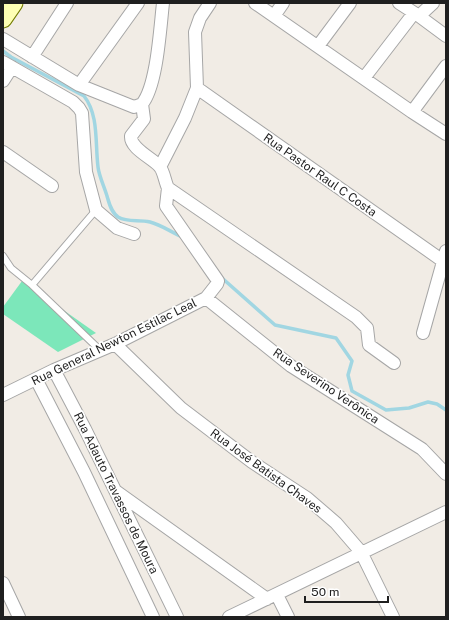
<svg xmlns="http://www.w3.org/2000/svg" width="449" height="620" font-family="'Public Sans',sans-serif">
	<rect width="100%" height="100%" fill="#f1ece5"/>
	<path fill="#7ce7ba" d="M22 281 96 333 58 352 3 314V307Z"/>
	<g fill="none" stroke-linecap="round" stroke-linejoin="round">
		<path stroke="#a1d6e2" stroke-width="3.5" d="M3 51 11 57 84 96C99 115 95 143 98 167 99 176 104 186 107 196 109 203 111 212 118 217 128 223 139 219 150 222 162 225 172 233 183 237
			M222 278 275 325 336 338 352 361 348 375 352 391 386 410 409 408 428 402 437 404 446 410"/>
		<g stroke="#a6a6a6" stroke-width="8">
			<path id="lane" d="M3 256 11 268 32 285 100 350
				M32 285 96 210"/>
		</g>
		<g stroke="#a6a6a6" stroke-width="14">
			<path id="street" d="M255 3 412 112 446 134
				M399 3 419 16 446 36
				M274 16 283 3
				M419 16 433 3
				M3 39 79 85 134 107 142 104
				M318 46 350 3
				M32 57 67 3
				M3 62 73 102 79 108 82 113 86 172 96 210 117 228 134 234
				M364 78 414 13
				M3 81 12 67
				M79 85 138 3
				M197 88 443 261
				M142 104 144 119 131 136C130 149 153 158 160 167 164 172 165 182 168 188L356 317 367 328 369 345 394 363
				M142 104C157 86 160 29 163 3
				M412 112 446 66
				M3 152 52 186
				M160 167 185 118 197 88 195 32 200 18 210 3
				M206 298 291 366 422 449 446 474
				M423 333 446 251
				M115 344 181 408 252 462 307 498 336 523 361 552 393 617
				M54 370 85 429 177 617
				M36 379 84 472 153 617
				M3 395 54 370 115 344 206 298 217 284 218 281 216 278 166 206 168 188
				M117 492 267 599
				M3 583 19 617
				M277 595 288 617
				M229 617 446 512"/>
		</g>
		<g stroke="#737c00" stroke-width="19">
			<path id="secondary" d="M3 19 14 3"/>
		</g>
		<use href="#lane" stroke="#fff" stroke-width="6"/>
		<use href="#street" stroke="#fff" stroke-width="12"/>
		<use href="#secondary" stroke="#feffb4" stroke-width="17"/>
	</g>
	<g text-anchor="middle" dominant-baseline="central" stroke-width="3.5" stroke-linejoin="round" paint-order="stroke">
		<g font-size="12" fill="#1f1f1f" stroke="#fff">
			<text transform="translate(320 175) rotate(35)">Rua Pastor Raul C Costa</text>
			<text transform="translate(114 342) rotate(-26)">Rua General Newton Estilac Leal</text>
			<text transform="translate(326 386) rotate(34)">Rua Severino Verônica</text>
			<text transform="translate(266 471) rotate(36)">Rua José Batista Chaves</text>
			<text transform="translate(116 493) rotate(64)">Rua Adauto Travassos de Moura</text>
		</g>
	</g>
	<rect width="449" height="620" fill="none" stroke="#1f1f1f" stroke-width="8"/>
	<path d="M305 596v6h83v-6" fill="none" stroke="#1f1f1f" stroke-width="2"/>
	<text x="311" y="596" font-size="12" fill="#1f1f1f" stroke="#ffffff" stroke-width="3" paint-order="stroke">50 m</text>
</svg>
